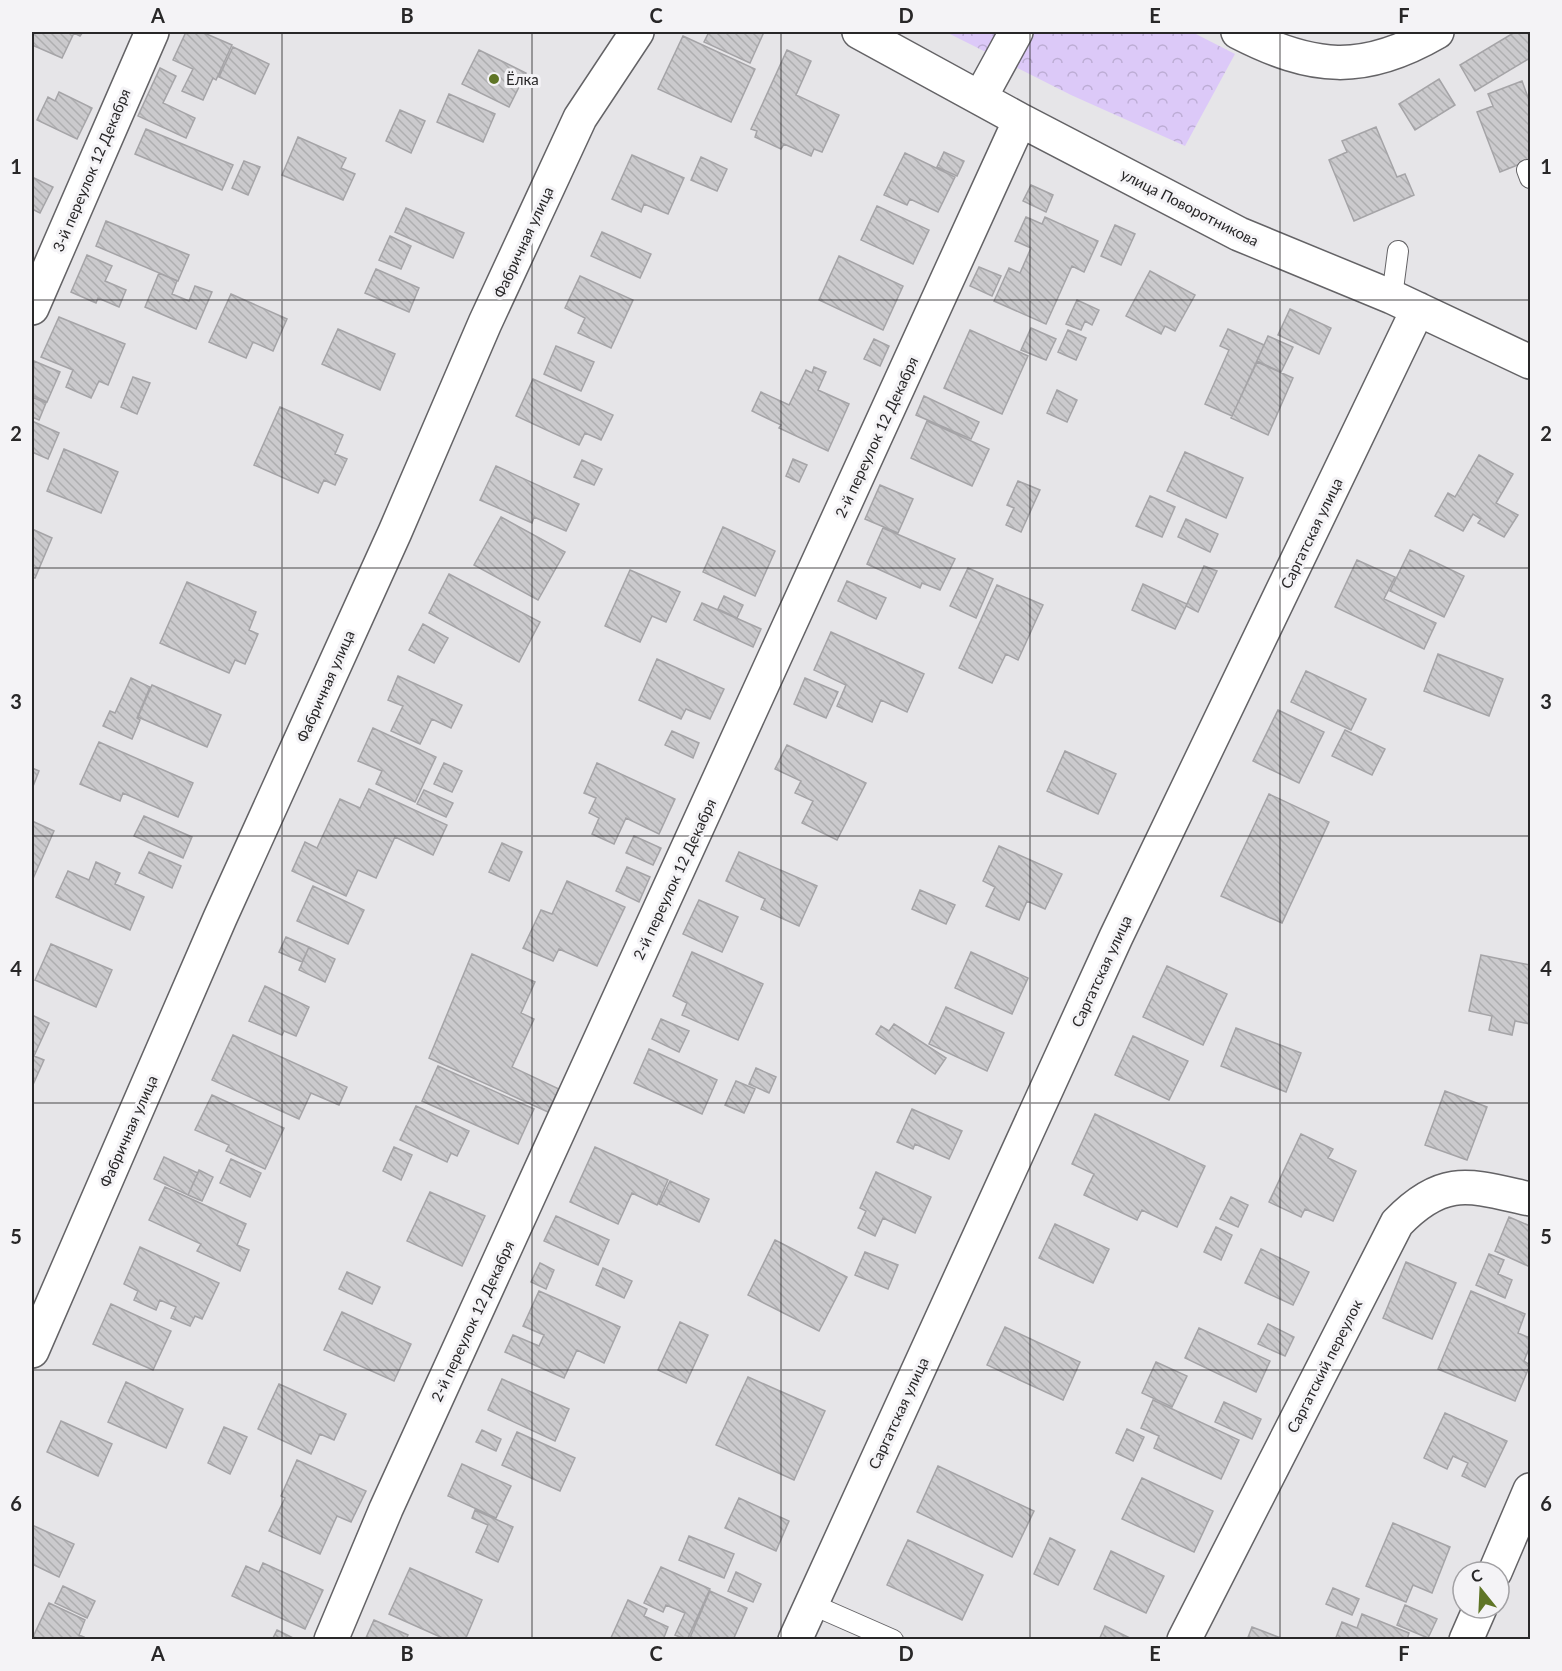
<svg xmlns="http://www.w3.org/2000/svg" width="1562" height="1671" font-family="Lato,sans-serif">
	<defs>
		<pattern id="forest-crowns" width="20" height="18" patternUnits="userSpaceOnUse" patternTransform="scale(1.5)"><rect width="20" height="18" fill="#dcc9f8"/><path d="M2 6a3 3 0 1 1 6 0M12 15a3 3 0 1 1 6 0" fill="none" stroke="#bdadd5"/></pattern>
		<pattern id="building-back-hatch" width="6" height="6" patternUnits="userSpaceOnUse" patternTransform="scale(1.5)"><rect width="6" height="6" fill="#cbcacd"/><path d="M-1 5l2 2M0 0l6 6M5-1l2 2" fill="none" stroke="#aeaeb0"/></pattern>
	</defs>
	<rect width="100%" height="100%" fill="#e6e5e8"/>
	<path fill="url(#forest-crowns)" d="M946 32H1192L1235 54 1185 146 1071 95Z"/>
	<path fill="url(#building-back-hatch)" stroke="#a5a4a7" stroke-width="1.5" d="M32 32H83L80 36 74 33 62 58 32 45Z
		M186 32H202L232 45 216 80 213 78 203 100 182 91 193 69 173 60Z
		M709 32H764L750 63 704 42Z
		M1515 32H1530V58L1475 91 1460 65Z
		M683 36 755 69 731 122 658 89Z
		M233 47 269 64 255 94 219 77Z
		M479 50 526 73 509 107 462 84Z
		M787 50 811 61 796 95 839 115 822 152 814 149 811 156 784 144 781 149 755 137 757 131 751 129Z
		M160 68 176 76 163 103 195 118 186 138 138 116Z
		M1439 79 1455 105 1415 130 1399 104Z
		M1522 81 1530 103V160L1500 172 1477 112 1493 106 1488 94Z
		M59 92 92 108 77 139 37 120 48 97 55 101Z
		M449 94 495 114 483 142 437 122Z
		M400 110 425 121 411 153 386 141Z
		M1376 127 1397 177 1405 174 1414 195 1354 221 1329 160 1347 152 1342 141Z
		M146 129 233 165 222 190 135 154Z
		M298 137 346 158 341 168 355 174 343 200 282 175Z
		M944 152 964 161 957 176 937 167Z
		M905 153 955 177 938 212 910 199 907 205 884 195Z
		M632 155 684 178 668 214 644 204 641 212 612 199Z
		M701 157 727 169 717 191 691 180Z
		M244 161 260 167 248 195 232 188Z
		M32 177 53 187 40 213 32 209Z
		M1031 185 1053 195 1046 212 1023 201Z
		M877 206 929 230 913 264 861 240Z
		M406 208 464 233 453 258 395 232Z
		M1026 217 1042 224 1045 217 1098 241 1084 272 1072 266 1046 324 994 301 1009 268 1020 273 1031 248 1015 241Z
		M106 221 189 255 178 281 96 246Z
		M1115 225 1135 234 1121 265 1101 256Z
		M602 232 651 254 640 278 591 256Z
		M390 236 411 246 401 269 379 260Z
		M87 255 112 266 105 281 126 290 119 307 98 298 96 303 71 292Z
		M839 256 903 286 883 330 819 300Z
		M979 267 1001 276 992 296 970 286Z
		M376 269 419 288 409 312 365 293Z
		M1150 271 1195 295 1175 331 1165 326 1161 334 1126 316Z
		M159 273 177 281 172 294 189 301 195 286 212 292 196 329 145 307Z
		M580 276 633 300 611 348 578 333 585 318 565 308Z
		M231 294 287 319 273 351 253 342 246 358 209 342Z
		M1077 300 1099 310 1092 325 1085 321 1081 330 1066 324Z
		M1290 309 1331 328 1319 354 1278 335Z
		M59 317 125 344 108 385 99 381 91 398 66 387 73 370 41 357Z
		M1031 328 1056 339 1046 360 1021 350Z
		M338 329 395 354 380 390 322 364Z
		M1228 329 1264 345 1232 416 1205 404 1229 350 1220 346Z
		M970 330 1028 356 1002 414 944 388Z
		M1068 330 1086 338 1076 360 1058 352Z
		M1268 336 1293 347 1281 372 1257 361Z
		M874 339 889 346 880 366 864 359Z
		M556 346 594 362 581 391 544 374Z
		M34 361 60 372 47 402 32 395Z
		M1257 362 1293 378 1268 435 1231 418Z
		M814 367 826 372 818 390 849 404 828 451 779 428 781 425 752 411 761 392 789 405 806 370 812 373Z
		M133 377 150 383 137 414 121 407Z
		M533 379 613 415 601 440 585 433 579 445 516 416Z
		M1057 390 1077 400 1067 422 1047 413Z
		M924 396 979 422 971 439 916 415Z
		M32 397 46 403 39 420 32 417Z
		M280 407 343 435 335 454 347 459 335 485 324 480 318 493 254 465Z
		M32 421 59 433 48 459 32 452Z
		M927 421 989 449 972 486 911 458Z
		M64 449 118 472 101 513 47 491Z
		M1185 452 1243 478 1226 518 1167 491Z
		M1479 455 1513 474 1496 503 1518 515 1504 537 1478 523 1481 519 1473 514 1463 531 1435 516 1448 493 1455 497Z
		M793 459 807 465 799 482 786 476Z
		M582 460 602 469 594 485 574 477Z
		M496 466 579 504 566 531 534 517 532 523 480 500Z
		M1018 481 1040 490 1021 532 1006 525 1014 508 1007 505Z
		M880 485 913 499 898 533 865 519Z
		M1150 496 1175 507 1162 537 1136 526Z
		M501 517 565 552 538 600 474 565Z
		M1186 519 1218 534 1210 552 1178 537Z
		M723 527 775 551 755 596 703 572Z
		M883 528 955 559 940 590 922 583 920 588 867 564Z
		M32 529 52 538 35 578 32 577Z
		M1410 550 1464 576 1444 617 1390 591Z
		M1357 560 1395 577 1384 599 1436 623 1424 649 1335 607Z
		M1204 566 1217 571 1198 612 1186 606Z
		M968 568 993 579 976 618 950 606Z
		M630 570 680 592 666 622 652 616 640 642 605 626Z
		M449 574 540 622 519 662 429 613Z
		M847 581 886 598 876 619 838 601Z
		M187 582 256 612 249 630 258 634 245 664 235 660 229 673 160 643Z
		M1143 584 1187 604 1175 629 1132 610Z
		M997 585 1043 605 1018 660 1006 654 992 683 959 668Z
		M724 596 743 605 737 618 718 609Z
		M702 603 761 629 753 647 694 620Z
		M423 624 448 638 434 663 409 650Z
		M831 632 924 674 907 712 881 700 872 722 837 706 846 685 814 670Z
		M1438 654 1503 679 1489 716 1424 691Z
		M657 659 724 689 710 719 686 709 681 719 639 700Z
		M1306 671 1366 699 1351 730 1291 702Z
		M398 676 462 705 451 728 432 719 420 744 391 731 403 706 388 700Z
		M131 678 150 687 137 718 140 720 132 739 103 726 110 711 115 713Z
		M805 678 838 692 826 718 794 704Z
		M152 685 221 715 207 747 138 717Z
		M1278 710 1324 732 1299 783 1253 761Z
		M373 728 436 757 415 802 376 784 382 771 358 761Z
		M1345 730 1385 749 1372 775 1332 756Z
		M672 731 699 743 693 758 665 745Z
		M99 742 193 783 178 817 123 793 120 801 80 784Z
		M787 745 866 783 837 840 802 823 813 801 795 793 801 781 775 769Z
		M1065 751 1116 774 1098 814 1047 791Z
		M444 763 462 771 452 792 434 784Z
		M597 763 675 799 659 834 626 818 614 844 592 834 599 818 589 813 596 798 584 793Z
		M32 768 39 771 32 789Z
		M369 789 447 825 433 855 395 837 376 878 358 870 346 896 292 871 305 842 317 848 340 799 360 808Z
		M424 790 453 803 446 817 417 804Z
		M1269 794 1329 822 1282 923 1221 896Z
		M144 816 192 837 183 858 134 836Z
		M32 821 54 831 32 881Z
		M634 836 661 848 653 865 626 853Z
		M502 843 522 852 509 881 489 872Z
		M999 846 1062 874 1045 909 1027 901 1019 920 986 906 995 887 983 881Z
		M149 852 181 866 172 888 139 873Z
		M739 852 817 886 799 926 761 909 765 899 726 881Z
		M96 862 120 873 115 884 144 897 130 930 56 897 68 871 89 880Z
		M627 867 650 877 639 902 616 891Z
		M567 881 625 907 597 966 559 949 553 961 523 948 541 910 552 914Z
		M313 886 364 910 348 944 297 921Z
		M920 890 955 905 946 924 912 909Z
		M699 900 738 917 722 952 683 934Z
		M286 937 309 947 302 962 279 952Z
		M51 944 112 970 96 1007 35 980Z
		M309 947 335 959 325 982 299 970Z
		M692 952 763 984 738 1040 682 1015 687 1003 673 996Z
		M971 952 1028 978 1012 1014 955 988Z
		M472 954 535 982 521 1013 534 1019 512 1067 559 1089 548 1112 429 1058Z
		M1481 955 1530 965V1024L1515 1021 1512 1035 1489 1030 1492 1016 1469 1011Z
		M1167 966 1227 994 1203 1045 1143 1017Z
		M265 986 309 1007 296 1036 284 1031 282 1035 249 1021Z
		M946 1007 1004 1033 987 1071 929 1044Z
		M32 1015 49 1023 34 1056 44 1060 32 1087Z
		M661 1019 689 1031 679 1052 652 1039Z
		M894 1024 946 1058 935 1074 876 1034 881 1026 889 1031Z
		M1236 1028 1301 1053 1286 1092 1221 1066Z
		M233 1035 347 1087 339 1105 311 1093 299 1119 212 1080Z
		M1133 1036 1188 1061 1169 1100 1115 1075Z
		M649 1049 717 1080 702 1114 634 1083Z
		M438 1066 534 1109 518 1144 422 1101Z
		M756 1068 776 1077 769 1093 749 1084Z
		M736 1081 755 1089 744 1113 725 1105Z
		M1445 1091 1487 1107 1467 1160 1425 1145Z
		M212 1095 284 1128 265 1169 226 1151 229 1145 195 1130Z
		M416 1106 469 1131 457 1156 451 1153 447 1162 400 1140Z
		M912 1109 962 1131 949 1159 915 1144 913 1149 897 1142Z
		M1095 1114 1205 1166 1177 1227 1142 1210 1137 1220 1084 1195 1094 1174 1072 1164Z
		M1301 1134 1333 1149 1328 1158 1356 1171 1333 1221 1305 1209 1301 1217 1269 1202Z
		M394 1147 412 1155 401 1180 383 1171Z
		M595 1147 668 1180 657 1205 632 1193 618 1224 570 1202Z
		M164 1157 198 1173 188 1195 154 1179Z
		M231 1159 261 1173 250 1197 220 1183Z
		M199 1170 213 1177 202 1201 188 1195Z
		M876 1172 931 1197 915 1233 883 1218 875 1236 858 1228 866 1211 860 1208Z
		M670 1181 709 1199 699 1222 659 1204Z
		M165 1187 246 1224 237 1245 249 1250 240 1271 197 1251 201 1244 149 1220Z
		M430 1192 485 1216 462 1266 407 1241Z
		M1231 1197 1248 1205 1238 1227 1220 1219Z
		M556 1216 609 1240 598 1265 544 1241Z
		M1509 1217 1530 1226V1267L1495 1251Z
		M1055 1224 1109 1249 1093 1283 1039 1258Z
		M1216 1227 1232 1235 1221 1260 1204 1252Z
		M775 1240 847 1277 819 1331 748 1295Z
		M140 1247 219 1283 202 1319 195 1316 190 1326 171 1318 176 1307 160 1300 156 1310 134 1300 138 1291 124 1284Z
		M1261 1249 1309 1272 1293 1305 1245 1283Z
		M865 1252 898 1265 888 1289 855 1275Z
		M1489 1254 1504 1260 1498 1274 1512 1280 1505 1298 1476 1285Z
		M1406 1262 1456 1283 1432 1339 1383 1318Z
		M540 1263 554 1270 546 1289 531 1282Z
		M603 1268 632 1281 624 1298 596 1285Z
		M347 1272 380 1287 372 1304 339 1289Z
		M539 1291 620 1327 604 1363 577 1350 564 1378 505 1352 513 1335 539 1346 544 1335 523 1326Z
		M1471 1291 1525 1314 1518 1333 1530 1338V1346L1524 1361 1530 1365 1515 1401 1438 1369Z
		M111 1304 171 1331 153 1370 93 1344Z
		M342 1312 411 1344 394 1381 324 1350Z
		M680 1322 708 1335 686 1383 658 1370Z
		M1268 1324 1294 1337 1285 1356 1258 1344Z
		M1005 1327 1080 1362 1063 1400 987 1365Z
		M1199 1328 1270 1361 1256 1392 1185 1358Z
		M1156 1362 1187 1376 1172 1407 1142 1393Z
		M748 1377 825 1411 794 1480 716 1445Z
		M502 1379 569 1409 555 1441 488 1410Z
		M126 1382 183 1409 166 1448 108 1422Z
		M279 1384 346 1414 334 1440 320 1434 311 1454 258 1429Z
		M1153 1400 1239 1440 1221 1479 1154 1448 1159 1436 1141 1428Z
		M1224 1402 1261 1419 1252 1439 1215 1422Z
		M1445 1413 1507 1441 1485 1487 1462 1476 1468 1463 1453 1456 1447 1469 1424 1458Z
		M61 1421 112 1444 98 1476 47 1452Z
		M224 1427 247 1437 230 1474 208 1463Z
		M1127 1429 1144 1437 1133 1461 1116 1453Z
		M482 1430 501 1439 496 1451 476 1442Z
		M517 1432 575 1458 560 1491 502 1465Z
		M297 1460 366 1491 351 1522 337 1516 320 1554 269 1531 285 1498 281 1496Z
		M462 1464 511 1486 496 1518 448 1496Z
		M938 1466 1034 1511 1012 1557 917 1512Z
		M1142 1478 1213 1511 1194 1552 1122 1519Z
		M739 1498 789 1521 776 1551 725 1528Z
		M475 1510 513 1527 498 1562 476 1552 488 1525 472 1518Z
		M1393 1523 1450 1547 1432 1593 1413 1585 1406 1602 1366 1586Z
		M32 1525 74 1544 59 1577 32 1564Z
		M689 1536 734 1554 724 1578 679 1560Z
		M1050 1538 1075 1550 1058 1585 1034 1574Z
		M908 1540 983 1575 962 1620 887 1585Z
		M1111 1551 1164 1576 1146 1613 1094 1589Z
		M263 1563 323 1590 305 1629 232 1596 246 1566 259 1572Z
		M661 1567 710 1589 687 1640 675 1635 685 1613 666 1605 663 1612 644 1603Z
		M410 1568 482 1600 465 1640H447L389 1614Z
		M736 1572 761 1584 753 1602 728 1591Z
		M63 1586 95 1601 87 1618 55 1603Z
		M1333 1588 1359 1599 1352 1615 1326 1604Z
		M710 1591 747 1608 733 1640H689Z
		M628 1600 647 1609 644 1616 668 1627 663 1640H610Z
		M49 1603 85 1620 79 1635 84 1637 82 1640H39L33 1637Z
		M1405 1605 1437 1619 1428 1638 1397 1625Z
		M1362 1614 1409 1633 1407 1640H1335L1342 1622 1357 1628Z
		M374 1620 408 1635 406 1640H365Z
		M1105 1626 1134 1640H1099Z
		M1252 1627 1286 1640H1247Z
		M277 1630 297 1640H272Z"/>
	<g fill="none" stroke-linecap="round" stroke-linejoin="round">
		<g stroke="#646366" stroke-width="22">
			<path id="service" d="M1527 170 1530 178
				M1392 297 1398 251
				M811 1604 893 1640"/>
		</g>
		<g stroke="#646366" stroke-width="36">
			<path id="minor" d="M859 32 1020 120 1239 234 1392 297 1530 362
				M1238 32C1312 70 1363 75 1437 32
				M980 98 1016 32
				M32 308 152 32
				M32 1351 220 918 395 532 485 323 580 118 637 32
				M1495 1572 1530 1490
				M331 1640 386 1509 1020 120
				M795 1640 1116 937 1418 309
				M1184 1640 1397 1223C1444 1174 1471 1186 1530 1199
				M1466 1640 1480 1608"/>
		</g>
		<use href="#service" stroke="#fff" stroke-width="20"/>
		<use href="#minor" stroke="#fff" stroke-width="33"/>
	</g>
	<path fill="none" stroke="#282728" stroke-width="1.5" stroke-opacity="0.55" d="M282 32V1640M532 32V1640M781 32V1640M1030 32V1640M1280 32V1640M32 300H1530M32 568H1530M32 836H1530M32 1103H1530M32 1370H1530"/>
	<circle fill="#5f7526" stroke="#f4f3f6" stroke-width="2" cx="494" cy="79" r="6"/>
	<g text-anchor="middle" dominant-baseline="central" stroke-width="6" stroke-linejoin="round" paint-order="stroke">
		<g font-size="15" fill="#282728" stroke="#f4f3f6" text-anchor="start">
			<text x="506" y="79">Ёлка</text>
		</g>
		<g font-size="15" fill="#282728" stroke="#f4f3f6">
			<text transform="translate(91 170) rotate(-67)">3-й переулок 12 Декабря</text>
			<text transform="translate(1190 207) rotate(27)">улица Поворотникова</text>
			<text transform="translate(523 242) rotate(-65)">Фабричная улица</text>
			<text transform="translate(876 437) rotate(-65)">2-й переулок 12 Декабря</text>
			<text transform="translate(1311 533) rotate(-64)">Саргатская улица</text>
			<text transform="translate(325 686) rotate(-66)">Фабричная улица</text>
			<text transform="translate(674 879) rotate(-65)">2-й переулок 12 Декабря</text>
			<text transform="translate(1101 971) rotate(-65)">Саргатская улица</text>
			<text transform="translate(128 1131) rotate(-66)">Фабричная улица</text>
			<text transform="translate(472 1321) rotate(-65)">2-й переулок 12 Декабря</text>
			<text transform="translate(1324 1366) rotate(-63)">Саргатский переулок</text>
			<text transform="translate(898 1413) rotate(-65)">Саргатская улица</text>
		</g>
	</g>
	<rect width="1562" height="1671" fill="none" stroke="#f4f3f6" stroke-width="66"/>
	<g transform="translate(1481 1590) rotate(342)"><circle r="28" fill="#f4f3f6" stroke="#a2a1a4" stroke-width="1.5"/>
	<path d="M0-4.5L10 22L0 15L-10 22Z" fill="#5f7526"/>
	<text y="-9" font-size="16" font-weight="bold" text-anchor="middle" fill="#282728">С</text>
	</g>
	<rect x="33" y="33" width="1496" height="1605" fill="none" stroke="#282728" stroke-width="2"/>
	<g font-size="20" text-anchor="middle" font-weight="bold" fill="#282728">
		<text x="158" y="23">A</text>
		<text x="407" y="23">B</text>
		<text x="656" y="23">C</text>
		<text x="906" y="23">D</text>
		<text x="1155" y="23">E</text>
		<text x="1404" y="23">F</text>
		<text x="16" y="174">1</text>
		<text x="1546" y="174">1</text>
		<text x="16" y="441">2</text>
		<text x="1546" y="441">2</text>
		<text x="16" y="709">3</text>
		<text x="1546" y="709">3</text>
		<text x="16" y="976">4</text>
		<text x="1546" y="976">4</text>
		<text x="16" y="1244">5</text>
		<text x="1546" y="1244">5</text>
		<text x="16" y="1511">6</text>
		<text x="1546" y="1511">6</text>
		<text x="158" y="1661">A</text>
		<text x="407" y="1661">B</text>
		<text x="656" y="1661">C</text>
		<text x="906" y="1661">D</text>
		<text x="1155" y="1661">E</text>
		<text x="1404" y="1661">F</text>
	</g>
</svg>
